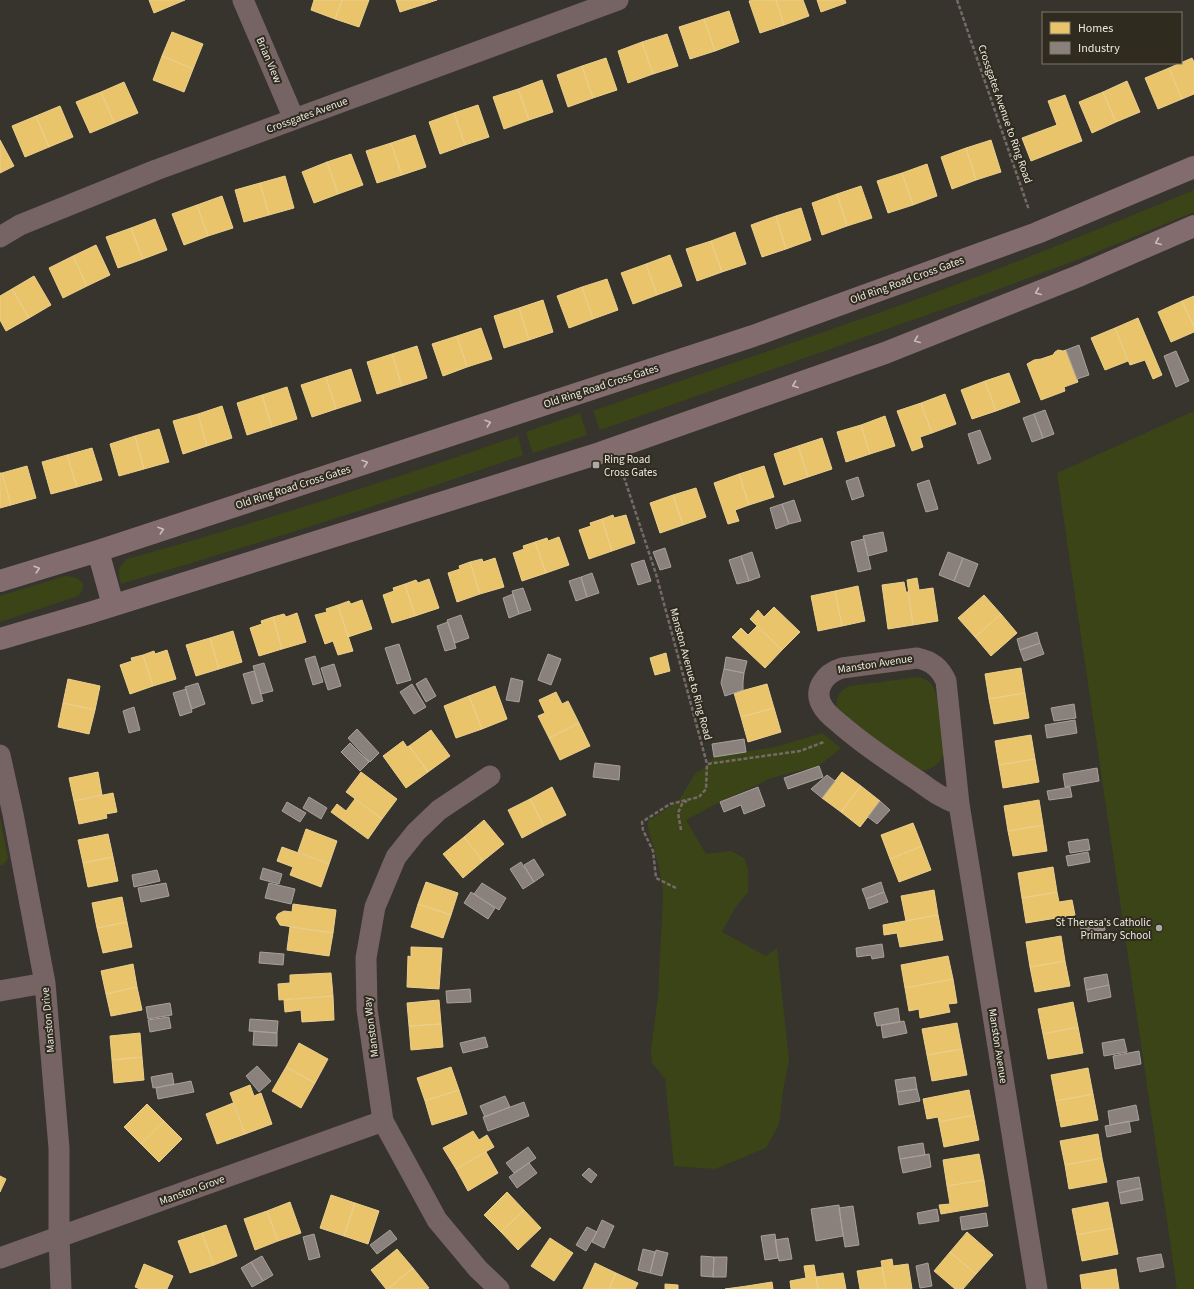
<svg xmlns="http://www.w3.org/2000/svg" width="1194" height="1289" font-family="'Source Sans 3',sans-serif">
	<rect width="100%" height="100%" fill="#36342d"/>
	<path fill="#3b4417" d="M1194 190V212L1090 255 964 302 600 430 593 411C680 380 768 352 855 321 970 282 1082 236 1194 190Z
		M1194 411V1289H1177L1057 473Z
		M580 413 587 435 533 453 526 432Z
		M518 436 523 455C391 502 257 544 121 584 117 571 118 568 127 559 259 522 389 481 518 436Z
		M65 576C79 576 90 584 78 596L0 622V596Z
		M919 677C929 680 933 684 936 693L945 750C941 765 930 773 914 769L837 711C835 700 838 691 849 686Z
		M822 733 841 748 819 766 774 777 720 802 686 820 706 854 731 851 744 858 748 869V892L735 908 722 932 766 956 777 948 789 1060 783 1091 779 1124 766 1148 715 1169 674 1166 665 1079 652 1063 651 1050 658 996 663 896C663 880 658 864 654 849 652 839 647 832 648 821L679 800 696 772 702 770 714 757 775 747Z
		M0 817 8 858 6 862 2 865H0Z"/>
	<path fill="#e9c46a" stroke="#eacf8e" d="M149 0H185L154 13Z
		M314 0H342L335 19 311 10Z
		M342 0H369L359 27 335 19Z
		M396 0H424L425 4 400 12Z
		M424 0H437L425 4Z
		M753 0H776L784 25 760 33 749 1Z
		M776 0H803L809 16 784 25Z
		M817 0H845L846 3 821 12Z
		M729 11 739 42 715 51 704 19Z
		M704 19 715 51 690 59 679 27Z
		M172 32 203 44 193 69 162 56Z
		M667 34 678 66 653 74 642 42Z
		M642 42 653 74 628 83 618 51Z
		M162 56 193 69 184 92 153 80Z
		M606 58 617 90 593 98 582 66Z
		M1192 58 1194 62V94L1182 99 1169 68Z
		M582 66 593 98 568 107 557 75Z
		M1169 68 1182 99 1158 109 1145 78Z
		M542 80 553 112 529 120 518 89Z
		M1127 81 1140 112 1116 122 1103 92Z
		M124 82 138 113 114 123 101 92Z
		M518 89 529 120 504 129 493 97Z
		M101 92 114 123 90 133 76 102Z
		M1103 92 1116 122 1092 133 1079 102Z
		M1065 95 1082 141 1031 161 1022 138 1057 125 1048 101Z
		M478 105 489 137 465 145 454 113Z
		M60 106 73 137 49 147 36 116Z
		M454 113 465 145 440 154 429 122Z
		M36 116 49 147 25 157 12 126Z
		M415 135 426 167 402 175 391 143Z
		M0 140 14 166 0 173Z
		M991 140 1001 172 976 180 966 148Z
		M391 143 402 175 377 183 366 151Z
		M966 148 976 180 952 189 941 157Z
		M351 154 363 185 338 194 327 162Z
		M327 162 338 194 314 203 302 172Z
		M927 164 937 196 913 205 902 173Z
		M902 173 913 205 888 213 877 181Z
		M285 176 294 208 269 215 260 183Z
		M260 183 269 215 244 222 235 190Z
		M861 186 872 218 847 226 837 194Z
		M837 194 847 226 822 235 812 203Z
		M222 196 233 228 208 236 197 205Z
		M197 205 208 236 184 245 172 214Z
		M801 208 811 240 786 249 776 216Z
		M776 216 786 249 762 257 751 225Z
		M155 219 167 250 143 259 131 228Z
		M131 228 143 259 118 268 106 237Z
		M735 232 746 264 722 272 711 241Z
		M711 241 722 272 697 281 686 249Z
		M96 245 110 275 87 286 73 256Z
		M670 255 682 286 657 295 646 264Z
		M73 256 87 286 63 298 49 268Z
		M646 264 657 295 633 304 621 273Z
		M34 276 51 305 29 318 12 289Z
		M607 279 618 310 593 319 582 287Z
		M582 287 593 319 569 328 557 296Z
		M12 289 29 318 6 331 0 320V296Z
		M1194 296V327L1182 301Z
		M543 300 553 332 529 340 519 308Z
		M1182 301 1194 327V332L1171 342 1158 312Z
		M519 308 529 340 504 348 494 316Z
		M1138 318 1162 375 1153 379 1145 360 1130 365 1115 328Z
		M481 328 492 359 467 367 457 336Z
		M1115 328 1128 361 1105 370 1091 338Z
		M457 336 467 367 443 376 432 344Z
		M417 346 427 378 402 386 392 354Z
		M1058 350 1063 351 1066 350 1078 382 1064 387 1065 391 1041 400 1027 364 1034 360 1041 359 1053 355 1055 352Z
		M392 354 402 386 377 394 367 362Z
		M351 369 361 401 336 409 326 377Z
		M1009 373 1020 402 996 411 985 381Z
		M326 377 336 409 312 417 301 385Z
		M985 381 996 411 972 419 961 390Z
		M287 387 297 419 272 427 262 395Z
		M945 394 956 424 932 433 921 403Z
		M262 395 272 427 247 435 237 403Z
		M921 403 932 433 920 437 923 447 912 451 897 411Z
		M222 406 232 438 207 446 198 414Z
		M198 414 207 446 183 454 173 421Z
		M885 416 895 446 870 454 861 425Z
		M861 425 870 454 846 462 837 432Z
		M159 429 169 462 144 469 135 436Z
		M135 436 144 469 119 476 110 444Z
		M822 438 832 469 808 477 798 446Z
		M798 446 808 477 784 485 774 454Z
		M92 448 102 480 77 487 67 455Z
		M67 455 77 487 51 494 42 462Z
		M27 466 36 498 11 505 2 473Z
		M764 466 774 497 749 505 739 474Z
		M0 473H2L11 505 0 508Z
		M739 474 749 505 735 510 739 521 728 524 714 483Z
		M696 488 706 517 683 525 673 495Z
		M673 495 683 525 660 533 650 503Z
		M613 515 614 518 626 515 635 543 612 551 602 519Z
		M602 519 612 551 589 559 579 530 591 526 590 523Z
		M559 537 569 565 546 573 535 542 547 538 548 541Z
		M535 542 546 573 522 581 513 553 524 549 523 546Z
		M495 558 504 587 480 594 470 562 482 559 483 562Z
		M470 562 480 594 457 602 448 573 460 569 459 566Z
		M917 578 919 590 933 588 938 621 913 625 907 580Z
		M429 579 439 608 415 616 405 584 416 580 418 583Z
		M904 582 906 592H908L913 625 888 629 882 585Z
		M405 584 415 616 392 623 383 595 394 591 393 588Z
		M858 586 865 621 842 626 835 591Z
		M835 591 842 626 818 631 811 596Z
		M984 595 1001 614 975 637 958 618Z
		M362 600 372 629 348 637 338 605 349 601 351 604Z
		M338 605 353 651 338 655 333 641 325 644 315 615 327 612 326 609Z
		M774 607 800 632 782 650 750 619 758 610 764 617Z
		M297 613 306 642 282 649 273 617 284 614 286 617Z
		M1001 614 1017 633 991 656 975 637Z
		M273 617 282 649 259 656 250 628 262 624 261 621Z
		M757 626 782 650 765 668 732 637 741 628 748 635Z
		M233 631 242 662 219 669 210 638Z
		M210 638 219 669 196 676 186 645Z
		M167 650 176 679 153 686 143 655 154 651 155 654Z
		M666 653 670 671 655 675 650 658Z
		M143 655 153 686 130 694 120 665 132 661 131 658Z
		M1021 668 1025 693 989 699 985 674Z
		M68 679 100 686 95 710 63 703Z
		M767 684 774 708 741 717 734 693Z
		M495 686 507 719 482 729 469 696Z
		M556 692 562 704 568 701 579 723 549 738 538 716 545 713 539 700Z
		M1025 693 1029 718 994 724 989 699Z
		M469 696 482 729 456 738 444 706Z
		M63 703 95 710 89 734 58 727Z
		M774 708 781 732 748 742 741 717Z
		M579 723 590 746 560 760 549 738Z
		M431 730 450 756 428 772 409 746Z
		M1031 735 1035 759 999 765 995 741Z
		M403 741 407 747 409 746 428 772 406 788 383 756Z
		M1035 759 1039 782 1003 788 999 765Z
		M98 772 102 795 74 801 69 778Z
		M361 772 397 799 382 819 346 792Z
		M842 772 861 786 841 812 822 798Z
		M861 786 880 801 860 827 841 812Z
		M552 787 566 815 544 826 530 799Z
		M113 793 117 812 106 814 107 818 79 824 74 801Z
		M355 799 382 819 368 839 331 812 337 804 346 811Z
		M530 799 544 826 522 838 508 810Z
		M1039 800 1043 825 1008 831 1004 806Z
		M484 820 504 844 483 861 464 837Z
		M913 823 922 846 890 859 881 835Z
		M1043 825 1047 851 1013 856 1008 831Z
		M306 829 337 841 329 864 298 852Z
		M108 834 113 857 83 863 78 840Z
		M464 837 483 861 463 878 443 854Z
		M922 846 931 870 899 882 890 859Z
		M282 847 329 864 321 887 290 875 293 867 277 861Z
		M113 857 118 881 88 887 83 863Z
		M1053 867 1057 892 1022 898 1018 873Z
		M426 882 458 893 451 915 418 904Z
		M934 890 938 915 906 921 901 896Z
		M1057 892 1059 902 1072 900 1075 915 1026 923 1022 898Z
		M122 897 127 922 97 928 92 903Z
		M293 904 336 910 333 933 280 925 276 918 278 914 284 911 292 912Z
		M418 904 451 915 443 938 411 927Z
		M938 915 943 940 900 947 897 933 884 935 883 925Z
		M127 922 132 947 103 953 97 928Z
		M290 927 333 933 329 956 287 950Z
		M1061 936 1065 961 1030 967 1026 942Z
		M411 947 442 948 439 989 407 987 408 956 411 957Z
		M948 956 953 979 905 988 901 965Z
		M1065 961 1070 986 1035 992 1030 967Z
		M133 964 137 987 106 994 101 971Z
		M331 973 333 996 279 1000 278 984 290 983V975Z
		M953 979 957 1003 948 1004 950 1012 920 1018 919 1009 909 1011 905 988Z
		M137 987 142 1010 111 1016 106 994Z
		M333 996 334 1020 302 1022 301 1010 285 1012 284 1000Z
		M439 1000 441 1024 409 1026 407 1003Z
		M1073 1002 1078 1027 1043 1034 1038 1009Z
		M957 1023 962 1049 927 1055 922 1029Z
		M441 1024 443 1047 411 1050 409 1026Z
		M1078 1027 1083 1053 1048 1059 1043 1034Z
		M140 1033 142 1057 112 1060 110 1036Z
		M299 1043 328 1059 315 1083 286 1067Z
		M962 1049 967 1075 932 1081 927 1055Z
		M142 1057 144 1080 114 1083 112 1060Z
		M286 1067 315 1083 301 1108 272 1091Z
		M451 1067 459 1090 425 1101 417 1078Z
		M1088 1068 1093 1094 1056 1101 1051 1075Z
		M250 1085 254 1096 261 1093 272 1124 245 1134 230 1093Z
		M459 1090 467 1114 432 1125 425 1101Z
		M969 1090 974 1115 939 1122 938 1117 927 1119 923 1099Z
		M1093 1094 1098 1120 1061 1127 1056 1101Z
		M233 1103 245 1134 217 1144 206 1114Z
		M147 1104 164 1121 141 1144 124 1127Z
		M974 1115 979 1140 944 1147 939 1122Z
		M164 1121 182 1139 159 1162 141 1144Z
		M473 1131 479 1140 487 1135 494 1147 456 1169 443 1148Z
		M1098 1134 1102 1158 1065 1165 1060 1141Z
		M486 1152 498 1173 468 1191 456 1169Z
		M979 1154 984 1180 947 1186 943 1160Z
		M1102 1158 1107 1182 1069 1189 1065 1165Z
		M0 1176 6 1179 0 1192Z
		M984 1180 988 1206 941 1214 939 1205 950 1204 947 1186Z
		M507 1192 524 1210 501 1232 484 1215Z
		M331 1195 355 1203 344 1236 320 1228Z
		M290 1202 301 1233 278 1241 267 1211Z
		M1108 1202 1113 1228 1077 1235 1072 1209Z
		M355 1203 379 1211 368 1244 344 1236Z
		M524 1210 541 1228 518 1250 501 1232Z
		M267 1211 278 1241 255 1250 244 1219Z
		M226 1225 237 1256 214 1265 202 1233Z
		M1113 1228 1118 1254 1082 1261 1077 1235Z
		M967 1232 993 1255 976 1274 950 1252Z
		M202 1233 214 1265 190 1273 178 1241Z
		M550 1238 573 1253 554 1281 531 1266Z
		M397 1249 413 1268 388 1289H386L371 1270Z
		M950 1252 976 1274 963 1289H955L934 1271Z
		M892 1259 893 1266 908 1264 912 1289H886L881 1261Z
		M595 1263 616 1273 609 1289H583Z
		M144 1264 173 1276 167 1289H140L135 1287Z
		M814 1265 818 1289H791L790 1281 806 1278 804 1266Z
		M882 1267 886 1289H860L857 1271Z
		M413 1268 429 1288 427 1289H388Z
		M1116 1269 1119 1289H1082L1080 1275Z
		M616 1273 638 1283 635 1289H609Z
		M843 1273 846 1289H818L816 1277Z
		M772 1282 773 1289H748L747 1286Z
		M665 1284 678 1285V1289H665Z
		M747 1286 748 1289H725Z"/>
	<path fill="#8a817c" stroke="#a8a09b" d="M1079 345 1089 375 1077 379 1066 350Z
		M1176 351 1189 381 1176 387 1164 356Z
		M1045 410 1054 434 1043 438 1034 414Z
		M1034 414 1043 438 1032 442 1023 418Z
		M980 430 991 459 978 464 968 434Z
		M858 477 864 496 852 500 846 481Z
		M929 480 938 509 926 512 917 484Z
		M794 500 801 521 789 524 782 504Z
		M782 504 789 524 776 529 770 508Z
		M883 532 887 551 868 556 863 536Z
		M864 539 871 569 858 572 851 542Z
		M665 548 671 567 660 570 653 552Z
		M752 552 760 577 749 581 741 556Z
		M948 552 963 558 954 581 939 575Z
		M741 556 749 581 737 584 729 560Z
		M963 558 978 564 969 587 954 581Z
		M644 560 651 581 638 585 631 564Z
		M592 573 599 593 587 597 581 577Z
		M581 577 587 597 576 601 569 581Z
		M523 588 531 610 519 614 512 591Z
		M513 594 519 614 509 618 503 598Z
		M461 615 469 638 455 643 447 620Z
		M448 622 456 648 445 651 437 626Z
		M1037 632 1040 643 1020 650 1017 639Z
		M1040 643 1044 654 1024 661 1020 650Z
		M399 644 411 680 397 684 385 648Z
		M548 654 561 659 551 685 538 680Z
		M315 656 323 682 313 685 305 659Z
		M726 657 747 661 744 673 724 669Z
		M264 663 273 691 261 694 253 666Z
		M334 664 341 686 328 690 321 668Z
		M724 669 744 673 743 682V690L725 696 721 683Z
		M254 671 263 701 252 704 243 674Z
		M426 678 436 696 426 702 416 684Z
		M511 678 523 681 519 702 506 700Z
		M198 683 205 704 192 709 185 687Z
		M412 684 426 707 414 714 400 692Z
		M186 689 192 712 180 716 173 693Z
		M1074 704 1076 718 1054 721 1051 708Z
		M134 707 140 730 129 733 123 711Z
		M1075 720 1077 733 1047 738 1045 725Z
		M357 729 379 753 370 762 348 738Z
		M744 739 746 752 714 757 712 744Z
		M350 743 369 762 360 771 341 752Z
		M595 763 620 766 619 780 593 777Z
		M819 766 823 777 788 789 784 778Z
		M1097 768 1099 781 1065 787 1063 774Z
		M827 775 835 781 822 798 811 789Z
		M758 787 765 806 744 814 741 805 724 812 720 802Z
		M1070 787 1072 797 1049 800 1047 791Z
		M309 797 327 808 321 819 303 808Z
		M880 801 890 810 877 824 868 817Z
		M287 802 306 813 300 822 282 811Z
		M1088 839 1090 850 1070 853 1068 842Z
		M1088 852 1090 862 1068 866 1066 856Z
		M534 859 544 875 534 882 524 865Z
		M521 862 534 882 523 889 510 869Z
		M263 868 282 874 279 884 260 879Z
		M157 870 160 881 134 887 132 875Z
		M881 882 884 892 866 899 862 889Z
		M166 883 169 896 141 902 138 888Z
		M269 883 295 889 291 904 265 898Z
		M482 883 506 898 499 910 474 894Z
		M471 892 495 908 488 919 464 903Z
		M884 892 888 902 869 909 866 899Z
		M1103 919 1105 930 1082 934 1080 923Z
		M882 944 884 957 872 959 871 955 857 957 856 948Z
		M260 952 284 954 283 965 259 963Z
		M1107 974 1109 985 1086 990 1084 978Z
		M1109 985 1111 997 1088 1002 1086 990Z
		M470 989 471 1002 447 1003 446 991Z
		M170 1003 172 1015 148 1019 146 1007Z
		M898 1008 900 1022 877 1026 874 1013Z
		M169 1017 171 1028 150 1032 148 1020Z
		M250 1019 278 1021 277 1033 249 1031Z
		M904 1021 907 1033 883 1038 881 1025Z
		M254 1031 277 1033V1046L253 1045Z
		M485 1037 488 1047 463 1053 460 1043Z
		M1124 1039 1127 1052 1104 1056 1102 1043Z
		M1139 1051 1141 1064 1115 1069 1113 1056Z
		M257 1066 271 1081 259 1092 246 1076Z
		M172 1073 174 1084 153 1088 151 1077Z
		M915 1077 917 1089 897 1092 895 1080Z
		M191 1081 194 1092 158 1099 156 1088Z
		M917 1089 920 1101 899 1105 897 1092Z
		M505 1096 510 1107 485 1117 480 1106Z
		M524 1102 529 1116 488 1131 483 1117Z
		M1136 1105 1139 1120 1110 1125 1108 1111Z
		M1129 1121 1131 1132 1107 1137 1105 1126Z
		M923 1143 925 1155 900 1159 898 1147Z
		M528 1147 536 1158 514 1173 506 1163Z
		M929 1154 931 1167 903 1173 900 1159Z
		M529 1163 537 1173 517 1188 509 1177Z
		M589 1168 597 1175 591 1183 582 1175Z
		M1139 1177 1141 1188 1119 1193 1117 1181Z
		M1141 1188 1143 1200 1121 1204 1119 1193Z
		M839 1205 843 1236 816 1241 811 1209Z
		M853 1206 859 1245 845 1247 839 1208Z
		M937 1209 939 1221 919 1224 917 1213Z
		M986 1213 988 1226 962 1230 960 1217Z
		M602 1220 614 1226 604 1248 592 1242Z
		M587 1227 597 1232 586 1251 576 1245Z
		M390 1230 397 1239 377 1254 370 1245Z
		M314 1234 320 1257 309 1260 303 1237Z
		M775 1234 778 1258 765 1260 761 1236Z
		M788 1238 792 1259 779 1261 775 1240Z
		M643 1249 655 1252 650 1273 638 1270Z
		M656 1250 668 1253 662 1276 650 1273Z
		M1161 1254 1164 1267 1140 1272 1137 1258Z
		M262 1256 273 1275 263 1281 251 1262Z
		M701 1256 714 1257 713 1277 701 1276Z
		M714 1257H727L726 1277H713Z
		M251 1262 263 1281 252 1287 241 1268Z
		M928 1263 932 1286 920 1288 916 1266Z"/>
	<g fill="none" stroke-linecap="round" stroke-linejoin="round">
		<path stroke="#766a69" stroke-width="2.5" stroke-dasharray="4 2" stroke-linecap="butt" d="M957 0 1029 210
			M622 471 656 574 707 764 800 751 824 742
			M681 830 678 813 682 804 687 801
			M676 888 656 878 653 851 643 830 642 822 670 804 699 797 706 789 707 764"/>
		<path stroke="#766364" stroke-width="21" d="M243 0 294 119
			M0 237 20 225 156 170 618 0
			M0 755 13 814 45 983 59 1148V1238L61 1289
			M490 776 439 810 416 832 396 857 375 907 366 958 367 1009 383 1121 437 1220 478 1269 499 1289
			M959 804C954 802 949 801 945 798 935 794 926 786 917 780 891 763 864 745 840 724 834 719 827 714 823 707 812 690 825 673 842 668L917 658C932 661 940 668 946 681L959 804 1037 1289
			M0 991 45 983
			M0 1258 383 1121"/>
		<path stroke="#836c6e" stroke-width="22" d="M98 551 113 605
			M0 581 98 551 753 336 1037 233 1194 167
			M0 639 89 613 600 453 885 353 1081 275 1194 226"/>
	</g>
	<defs><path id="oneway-chevron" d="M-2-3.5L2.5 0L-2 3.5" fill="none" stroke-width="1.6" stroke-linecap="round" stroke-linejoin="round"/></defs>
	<g stroke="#c8beb9">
		<use href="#oneway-chevron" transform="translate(1158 242) rotate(157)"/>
		<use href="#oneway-chevron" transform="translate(1038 292) rotate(158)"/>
		<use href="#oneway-chevron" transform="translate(917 340) rotate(158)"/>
		<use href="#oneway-chevron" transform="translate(795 385) rotate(160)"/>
		<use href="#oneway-chevron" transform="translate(488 423) rotate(-18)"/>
		<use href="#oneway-chevron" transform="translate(365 463) rotate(-18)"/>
		<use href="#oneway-chevron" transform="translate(161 530) rotate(-18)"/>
		<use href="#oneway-chevron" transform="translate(37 569) rotate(-17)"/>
	</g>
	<g fill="#adaaa3" stroke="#302b1f" stroke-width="1.5">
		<rect x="592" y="461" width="8" height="8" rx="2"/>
		<circle cx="1159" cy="928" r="4"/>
	</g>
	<g text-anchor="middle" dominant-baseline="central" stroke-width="4" stroke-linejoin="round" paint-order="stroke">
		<g font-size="11" fill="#edeae2" stroke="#302b1f">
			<text transform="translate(269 60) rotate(67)">Brian View</text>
			<text transform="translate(1005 114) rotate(71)">Crossgates Avenue to Ring Road</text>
			<text transform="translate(307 115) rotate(-20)">Crossgates Avenue</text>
			<text transform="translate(907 280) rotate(-20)">Old Ring Road Cross Gates</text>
			<text transform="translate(601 386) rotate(-18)">Old Ring Road Cross Gates</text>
			<text transform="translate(293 487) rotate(-18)">Old Ring Road Cross Gates</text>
			<text transform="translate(875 664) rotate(-9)">Manston Avenue</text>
			<text transform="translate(691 674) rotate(75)">Manston Avenue to Ring Road</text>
			<text transform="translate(48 1020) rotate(-95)">Manston Drive</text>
			<text transform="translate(371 1027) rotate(-97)">Manston Way</text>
			<text transform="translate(998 1046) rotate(81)">Manston Avenue</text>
			<text transform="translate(192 1190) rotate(-20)">Manston Grove</text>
		</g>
		<g font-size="11" fill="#edeae2" stroke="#302b1f" text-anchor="start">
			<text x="604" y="459">Ring Road<tspan x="604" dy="13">Cross Gates</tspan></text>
			<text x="1151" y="922" text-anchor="end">St Theresa's Catholic<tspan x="1151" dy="13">Primary School</tspan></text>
		</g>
	</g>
	<rect x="1042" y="12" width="140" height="52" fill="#302b1f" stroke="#7c776d"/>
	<rect x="1050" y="22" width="20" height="12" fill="#e9c46a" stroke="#7c776d"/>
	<text x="1078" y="32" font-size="12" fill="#edeae2">Homes</text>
	<rect x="1050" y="42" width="20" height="12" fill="#8a817c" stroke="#7c776d"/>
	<text x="1078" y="52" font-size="12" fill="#edeae2">Industry</text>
</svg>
